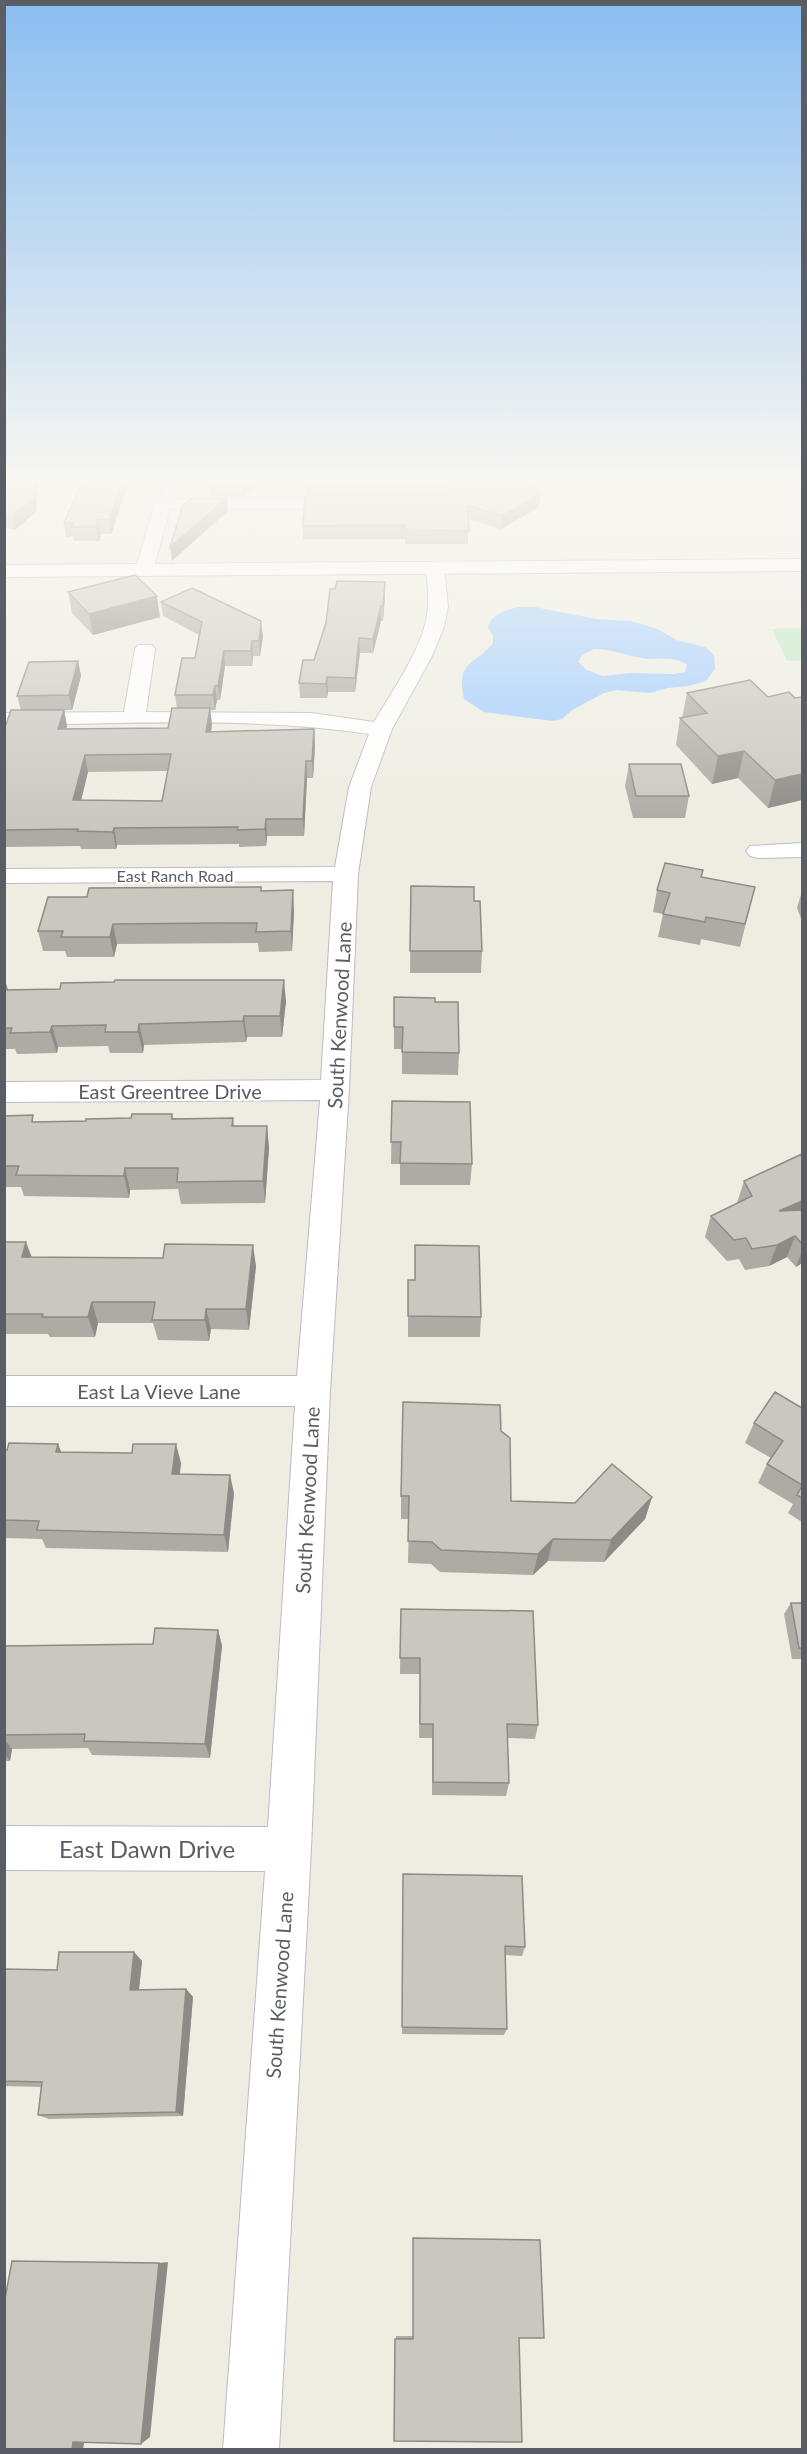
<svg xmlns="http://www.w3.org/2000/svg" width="807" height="2454" font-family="Lato,sans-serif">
	<rect width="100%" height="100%" fill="#efede2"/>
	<path fill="#bce8c0" d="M802 628V661H787L772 629Z"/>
	<path fill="#a1cdff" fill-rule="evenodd" d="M519 607H535L596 619 631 621 657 629 677 640 705 647 714 655 715 669 706 681 689 686 668 688 649 693 617 690 604 693 572 710 562 719 553 721 484 712 464 699C455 660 476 665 493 643V636L488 627C491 614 506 610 519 607ZM594 649C611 649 624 655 641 658 657 661 674 655 687 665L685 672 673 674 630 673 603 676 587 670 578 662 582 655Z"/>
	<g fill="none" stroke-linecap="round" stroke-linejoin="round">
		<g stroke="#babcc2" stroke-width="2">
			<path id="minor" d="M177 483 183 488 175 499 348 498 354 499 356 503 354 507 348 508 170 509 153 570 150 574H138L135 570 155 504 169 484Z
				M435 563 441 564 444 568 448 606 444 627 431 658 392 729 371 787 358 874 349 1090 330 1391 311 1849 279 2450H223L265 1871 4 1870V1826L268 1827 295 1406H4V1376H297L320 1100 4 1102V1082L321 1080 333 881 4 883V869L335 867 349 787 369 734C249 716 126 724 4 725V713L124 712 135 649 138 645H152L155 649 146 712 312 713 374 722C393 689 427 643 428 605 429 593 427 580 426 568L429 564Z
				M802 843V857L758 858 750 856 746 851 750 846Z"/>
		</g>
		<g stroke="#bbbdc5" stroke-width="2">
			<path id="secondary" d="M802 559V571L4 577V565Z"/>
		</g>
		<use href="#minor" fill="#fff" fill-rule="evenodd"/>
		<use href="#secondary" fill="#fff" fill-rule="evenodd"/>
	</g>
	<path fill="#aeaba4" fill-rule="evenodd" d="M4 483 36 512 15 530 4 528Z
		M82 483H128L111 534H101L99 541H74L73 536 66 537 64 523Z
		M209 483H259L244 496 210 497Z
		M306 483H533L540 494 539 507 501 529 468 519V544H405V539H303V526L440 496H307Z
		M385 582V596L383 621H381L373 653H360L355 692H328L327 698H300L299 683 314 660 335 589Z
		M68 592 160 617 93 635 72 613Z
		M161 602 263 636 260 656H253L252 666H225L220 700H217L215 710H210L212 725 211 732 314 729 315 746 313 778H307L304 836H267L266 846 239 847V844L117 845 116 849H81L80 846 4 847V730L21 710 17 696 78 661 81 676 72 710H64L67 726V728H168L177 708 175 695 195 658 199 635 163 616ZM168 771 162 801 81 800 88 772Z
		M687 693 795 698 802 697V800L768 808 738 778 712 784 676 745 680 718H682Z
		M629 764 689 796 685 818H633L625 786Z
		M702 877 755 887 740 947 701 939 700 945 658 937 663 914 653 912 657 890Z
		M411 886 482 951 481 973H410Z
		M262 891 294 911 292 951 259 952 258 943 117 944 114 957H67L65 951H43L38 931 87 897Z
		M802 891V921L797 908Z
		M4 980 8 990 286 1001 282 1037H247L246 1042 144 1045 143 1053H110L108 1046 58 1047 57 1053 17 1054 15 1049H4Z
		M435 1002 459 1053 458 1075 402 1074V1049H394V1027Z
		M392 1101 472 1164 470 1185H400V1164H391Z
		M172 1114 173 1118H233L234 1126H267L269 1148 265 1203 181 1204 178 1189 130 1190 129 1198 24 1196 21 1187H4V1116L35 1122 86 1121 131 1118Z
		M802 1154V1263L796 1267 787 1257 769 1266 745 1270 739 1259 727 1261 705 1237 711 1216 737 1203 744 1181Z
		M4 1242 32 1257 256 1266 249 1330 211 1329 209 1341 158 1340 153 1323H98L95 1337H50L48 1334H4Z
		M408 1280 481 1317 480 1337H408Z
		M802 1408V1522L788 1513 793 1504 758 1483 767 1464 771 1458 745 1443 754 1423Z
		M501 1431 511 1501 575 1503 652 1497 645 1519 604 1562 548 1561 533 1575 440 1572 431 1564 408 1563 409 1519H401V1496Z
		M4 1450 62 1452 181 1463 180 1474 234 1493 228 1552 46 1548 42 1539 4 1538Z
		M791 1603H802V1659H792L784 1614Z
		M401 1609 538 1725 535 1739 507 1738 509 1783 506 1796 432 1795V1738H419L420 1674H400Z
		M218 1630 222 1646 210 1758 92 1755 88 1748 12 1749 10 1761H4V1646L153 1644Z
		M403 1874 525 1947 522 1956 505 1955 507 2029 504 2035 402 2034Z
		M134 1952 142 1961 139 1990 186 1989 193 1997 183 2116 49 2119 38 2115 41 2087 4 2086V1969L57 1970Z
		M396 2336H412L519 2338 394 2441Z"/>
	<path fill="#8d8b86" d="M35 483H38L36 512 15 530 12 516Z
		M122 483H128L111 534 109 520Z
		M243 483H259L244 496Z
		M540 494 539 507 501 529 502 516Z
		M227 498 228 511 172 561 170 547Z
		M98 520 101 534 99 541 96 527Z
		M385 582V596L383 621V606Z
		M157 596 160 617 93 635 89 614Z
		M381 606V621L373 653V639Z
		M261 621 263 636 260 656 259 641Z
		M359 638 360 653 355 692V678Z
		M252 641 253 656 252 666 251 651Z
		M224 651 225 666 220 700 218 686Z
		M78 661 81 676 72 710 69 695Z
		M327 677 328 692 327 698 326 684Z
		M215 686 217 700 215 710 213 695Z
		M210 708 212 725 208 749 206 732Z
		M64 710 67 726 62 745 58 729Z
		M314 729 315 746 313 778 312 761Z
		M744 751 738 778 712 784 718 756Z
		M802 751V800L768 808 775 780Z
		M85 755 88 772 77 817 73 800Z
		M306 761 307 778 304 836 303 819Z
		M266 819 267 836 266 846 265 829Z
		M114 828 117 845 116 849 113 832Z
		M293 890 294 911 292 951 291 931Z
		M113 924 117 944 114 957 110 937Z
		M5 980 12 1002 4 996Z
		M284 980 286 1001 282 1037 280 1016Z
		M244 1016 247 1037 246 1042 243 1021Z
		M139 1024 144 1045 143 1053 138 1032Z
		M52 1026 58 1047 57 1053 50 1032Z
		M267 1126 269 1148 265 1203 263 1181Z
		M125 1168 130 1190 129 1198 124 1176Z
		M802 1201V1218L779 1211Z
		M795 1236 787 1257 769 1266 777 1245Z
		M26 1242 34 1263 22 1257Z
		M253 1245 256 1266 249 1330 246 1309Z
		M802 1251V1263L796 1267Z
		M92 1302 98 1323 95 1337 88 1317Z
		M206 1309 211 1329 209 1341 205 1320Z
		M58 1444 66 1463 56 1452Z
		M176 1444 181 1463 177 1492 172 1474Z
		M230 1475 234 1493 228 1552 224 1535Z
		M652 1497 645 1519 604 1562 611 1540Z
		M553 1539 548 1561 533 1575 538 1554Z
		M218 1630 222 1646 210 1758 205 1744Z
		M4 1739 12 1749 10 1761 4 1754Z
		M134 1952 142 1961 138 1998 130 1990Z
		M186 1989 193 1997 183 2116 176 2112Z
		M168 2262 150 2437 141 2444 159 2263Z
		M85 2436 83 2450H72L73 2442Z"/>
	<path fill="#cac7bf" stroke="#8d8b86" stroke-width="1.5" fill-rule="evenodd" d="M4 483H35L34 498 12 516 4 515Z
		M82 483H122L109 520H98L96 527H71L73 523H64Z
		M444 483H533L540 494 502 516 467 505 469 531 405 530V525L303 526 305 497H437L445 495 447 489Z
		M192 498H227L170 547 183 505Z
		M135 575 157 596 89 614 68 592Z
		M337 581 385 582 383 606H381L373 639 359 638 355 678 327 677 326 684 299 683 303 660H314L326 623 330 589H335Z
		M192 588 261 621 259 641H252L251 651H224L218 686H215L213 695H175L182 658H195L202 622 161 602Z
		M78 661 69 695 17 696 29 662Z
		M750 680 768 697 789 692 795 698 802 697V774L775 780 744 751 718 756 680 718 707 713 687 693Z
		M172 708H210L206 732 314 729 312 761H306L303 819H266L265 829 237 830 238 827 114 828 113 832 77 831 78 829 4 830V730L11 710H64L58 729 168 728ZM171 754 162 801 73 800 85 755Z
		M629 764H681L689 796H636Z
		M665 863 703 870 701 877 755 887 745 924 706 917 705 922 663 914 670 893 657 890Z
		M411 886 474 887V901H480L482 951H410Z
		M261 887V891L293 890 291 931 256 932 257 923H218L113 924 110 937H61L63 931H38L48 897H87L89 888Z
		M115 980H284L280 1016H244L243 1021 139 1024 138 1032H105L106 1025 52 1026 50 1032 10 1033 12 1028H4V990L60 989 61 983 114 982Z
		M394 997 435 998V1002H458L459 1053 402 1052 403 1027H394Z
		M392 1101 470 1102 472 1164 400 1163 401 1142H391Z
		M132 1114H172V1119L233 1118 232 1126H267L263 1181 177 1182 178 1168H125L124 1176 16 1175 19 1166H4V1116L33 1115 32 1122 86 1121V1119L131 1118Z
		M802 1154V1201L779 1211 802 1210V1244L795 1236 777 1245 752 1249 746 1238 734 1240 711 1216 752 1196 744 1181Z
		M4 1242H26L22 1257 163 1258 165 1244 253 1245 246 1309H206L205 1320H152L155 1302H92L88 1317H42L43 1314H4Z
		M415 1245 479 1246 481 1317 408 1316V1280H415Z
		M775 1392 802 1408V1485L767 1464 783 1441 754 1423Z
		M403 1402 500 1405 501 1431 510 1438 511 1501 575 1503 612 1464 652 1497 611 1540 553 1539 538 1554 441 1550 432 1542 408 1541 409 1496H401Z
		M9 1443 58 1444 56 1452 132 1453 133 1444H176L172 1474 230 1475 224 1535 37 1530 39 1521 4 1520V1450H7Z
		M802 1486V1498L797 1495Z
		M791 1603H802V1648H799Z
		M401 1609 533 1611 538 1725 507 1724 509 1783 433 1782V1724H420V1658H400Z
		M155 1628 218 1630 205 1744 84 1741 85 1734 4 1735V1646L153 1644Z
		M403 1874 522 1876 525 1947 505 1946 507 2029 402 2027Z
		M59 1952H134L130 1990 186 1989 176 2112 38 2115 42 2082 4 2081V1969L57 1970Z
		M413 2238 540 2240 544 2338H519L522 2442 394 2441 395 2339H413Z
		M12 2261 159 2263 141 2444 73 2442 72 2450H4V2304Z"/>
	<linearGradient id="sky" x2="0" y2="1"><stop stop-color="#8bbef1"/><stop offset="0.58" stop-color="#f8f7f2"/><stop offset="1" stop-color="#f8f7f2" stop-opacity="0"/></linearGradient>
	<rect width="807" height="827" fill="url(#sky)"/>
	<g text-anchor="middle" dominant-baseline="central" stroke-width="4.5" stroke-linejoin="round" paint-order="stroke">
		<g font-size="16" fill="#5a5e64" stroke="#fff">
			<text x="175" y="875">East Ranch Road</text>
		</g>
		<g font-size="20" fill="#5a5e64" stroke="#fff">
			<text transform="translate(339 1015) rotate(-87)">South Kenwood Lane</text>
			<text x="170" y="1091">East Greentree Drive</text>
			<text x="159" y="1391">East La Vieve Lane</text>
			<text transform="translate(307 1500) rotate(-87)">South Kenwood Lane</text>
			<text transform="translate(279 1985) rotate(-86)">South Kenwood Lane</text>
		</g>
		<g font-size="24" fill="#5a5e64" stroke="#fff">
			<text x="147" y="1848">East Dawn Drive</text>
		</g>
	</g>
	<rect width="807" height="2454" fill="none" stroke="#5a5e64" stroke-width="12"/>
</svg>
